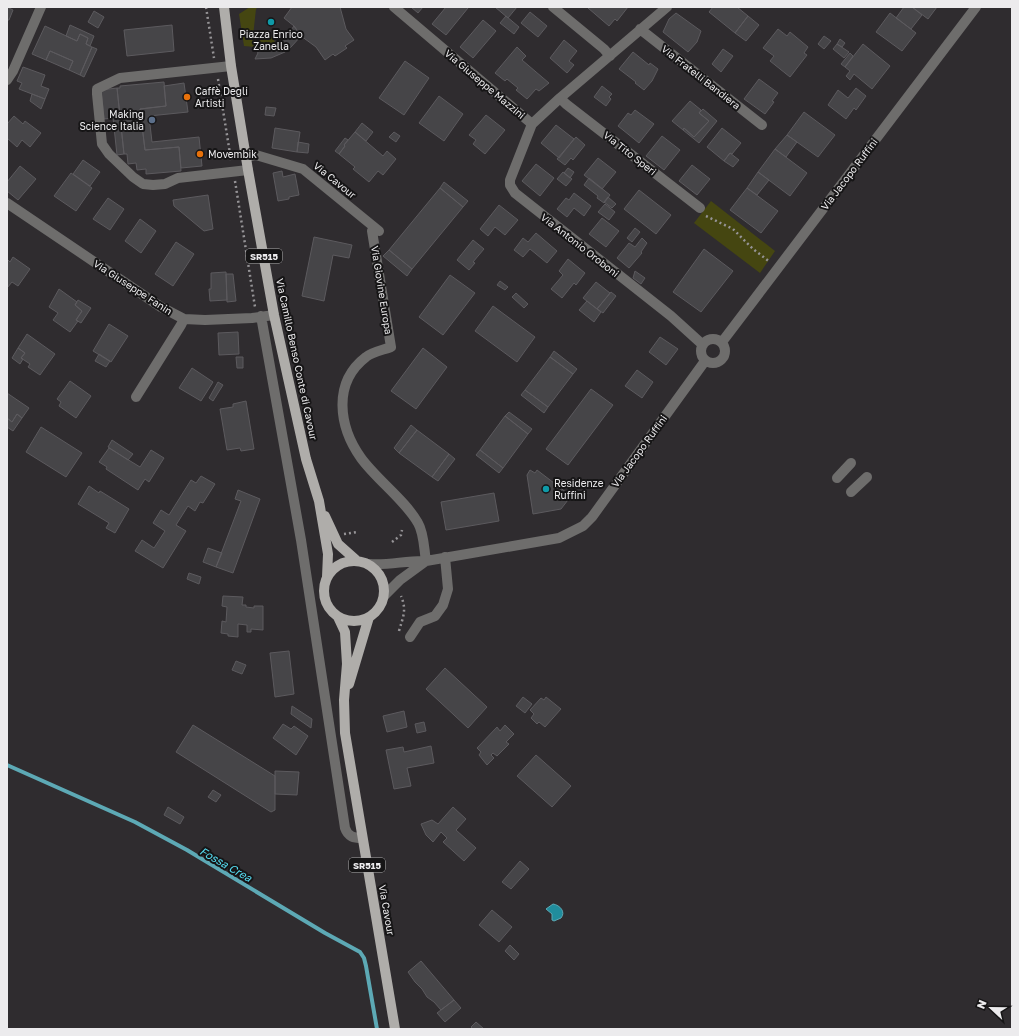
<svg xmlns="http://www.w3.org/2000/svg" width="1019" height="1036" font-family="'Golos Text',sans-serif">
	<rect width="100%" height="100%" fill="#2f2c2f"/>
	<path fill="#454611" d="M250 7H258L256 9 253 36 261 35 269 33 275 42C266 49 254 47 244 46L239 14Z
		M711 201 775 251 760 273 694 223Z"/>
	<path fill="#208d9d" stroke="#5da9b5" d="M553 904C560 905 566 912 561 918L554 921 552 920V914L546 909Z"/>
	<g fill="none" stroke-linecap="round" stroke-linejoin="round">
		<path stroke="#5da9b5" stroke-width="4" d="M7 765 135 822 187 850 325 933 360 952 364 958 366 966 377 1029"/>
	</g>
	<path fill="#464548" stroke="#5c5a5e" d="M7 7 13 10 9 20H7Z
		M292 7H340L346 29 354 40 345 46 347 48 335 56 333 54 325 60 316 47 301 36 294 26 284 18Z
		M411 7H423L418 13Z
		M446 7H467L468 8 446 35 432 24Z
		M495 7H517L508 18Z
		M589 7H628L617 21 615 19 609 26 588 8Z
		M713 7H737L748 16 735 33 709 12Z
		M904 7H912L922 15 911 29 896 18Z
		M912 7H937L928 19Z
		M94 11 104 17 98 28 88 22Z
		M530 12 547 26 538 37 521 23Z
		M676 13 701 31 697 42 688 52 663 32 669 19Z
		M890 13 916 33 902 51 876 32Z
		M506 16 519 27 514 34 500 23Z
		M748 16 759 25 746 41 735 33Z
		M483 20 496 31 473 58 460 47Z
		M70 25 94 36 90 46 86 44 88 38 80 34 77 41 66 36Z
		M172 25 174 51 127 56 124 30Z
		M45 26 77 41 80 34 88 38 86 44 92 47 80 75 69 70 73 61 50 51 46 60 32 54Z
		M294 26 301 36 291 47 285 52 271 58 255 59 258 53 256 48H264L279 42 285 38Z
		M778 29 787 36 790 32 808 47 804 53 807 55 790 77 770 61 774 56 763 48Z
		M824 36 831 41 824 49 818 44Z
		M840 39 845 43 842 47 837 44Z
		M564 40 577 51 569 61 574 65 567 73 550 58Z
		M837 44 849 52 844 58 833 49Z
		M863 44 890 66 872 89 854 74 850 80 846 76 850 71 845 67Z
		M92 47 97 49 84 77 80 75Z
		M517 47 526 56 522 60 549 83 539 91 536 89 527 99 516 90 518 88 507 79 505 81 495 73Z
		M723 49 733 56 721 72 712 64Z
		M50 51 73 61 69 70 46 60Z
		M633 52 649 65 650 63 658 69 652 81 644 90 635 83 636 82 619 69Z
		M850 53 853 56 845 67 841 64Z
		M405 61 429 78 404 115 379 98Z
		M23 67 45 75 41 86 49 89 45 99 19 89 22 83 17 81Z
		M759 79 778 93 772 101 774 102 765 114 744 99Z
		M164 82 166 106 140 109 145 150 179 147 181 171 146 174V169L137 170 136 163 128 164 127 154H124L117 88H120V86Z
		M184 83 188 112 149 116 152 142 199 137 202 166 181 168 179 147 145 150 140 109 166 106 164 86Z
		M602 86 612 94 609 97 611 99 606 106 594 97Z
		M117 88 124 154 117 155 113 118 104 119 101 90Z
		M856 88 866 96 856 110 854 108 846 119 828 105 838 90 848 98Z
		M32 94 45 99 41 109 30 101Z
		M439 96 463 114 444 141 419 123Z
		M690 101 701 110 699 113 709 121 694 137 684 128 683 130 672 121Z
		M266 107 276 108 274 116 265 115Z
		M703 109 717 121 699 143 683 130 684 128 694 137 709 121 699 113Z
		M635 110 654 124 639 143 618 126 628 113 631 115Z
		M804 112 835 135 818 157 787 135Z
		M486 115 505 130 485 154 473 144 476 140 469 135Z
		M14 116 23 124 25 121 41 133 30 147 22 140 17 147 7 138V124Z
		M362 123 373 132 366 141 355 132Z
		M556 125 574 139 559 158 541 143Z
		M275 128 300 132 297 152 272 148Z
		M722 128 741 143 732 154 730 153 724 161 707 147Z
		M355 132 383 156 387 151 396 159 383 175 378 171 369 182 353 169 355 167 339 154 345 146 344 145Z
		M394 132 400 136 396 142 389 137Z
		M787 135 797 142 786 157 775 149Z
		M662 136 680 150 664 170 646 156Z
		M576 137 585 145 573 160 571 158 565 165 557 159Z
		M345 138 348 140 344 145 345 146 339 154 335 151Z
		M298 142 309 144 308 153 297 152Z
		M775 149 807 173 790 196 758 172Z
		M730 153 739 160 733 167 724 161Z
		M598 158 616 172 602 189 584 175Z
		M83 160 100 172 90 186 73 174Z
		M536 164 554 178 540 196 522 181Z
		M692 165 710 179 697 195 679 181Z
		M20 166 36 179 18 200 7 191V182Z
		M568 168 574 172 570 178 564 173Z
		M282 171 283 177 295 174 299 195 289 197V199L278 201 273 173Z
		M563 172 572 179 566 186 557 179Z
		M758 172 769 180 757 195 747 188Z
		M71 173 92 188 76 211 54 196Z
		M589 178 610 195 604 203 597 198 598 196 584 185Z
		M444 182 468 201 463 207 440 188Z
		M440 188 463 207 412 269 389 250Z
		M747 188 778 211 761 233 730 210Z
		M639 190 671 215 656 234 624 209Z
		M574 193 591 206 584 216 574 208 567 217 557 209 566 198 569 200Z
		M208 195 213 229 204 231 174 206 173 200Z
		M608 197 616 204 612 208 604 202Z
		M108 198 124 209 110 230 93 219Z
		M605 204 615 212 609 220 598 212Z
		M499 205 518 220 505 235 495 227 488 236 480 229Z
		M602 218 619 231 606 247 589 234Z
		M140 219 156 231 141 253 125 241Z
		M635 228 640 232 632 242 627 238Z
		M536 233 557 251 547 263 530 249 523 257 514 250 523 238 528 242Z
		M314 237 352 245 349 258 333 255 324 301 302 296Z
		M642 238 647 243 641 252 642 253 629 268 617 258 629 243 635 247Z
		M473 240 484 249 473 262 475 263 469 270 457 260Z
		M176 242 194 254 173 286 155 274Z
		M704 249 733 271 701 312 673 292Z
		M389 250 412 269 407 276 383 256Z
		M13 257 30 269 18 286 12 282 7 288V259L10 262Z
		M568 259 585 273 576 285 574 283 562 298 551 289 563 275 559 271Z
		M635 271 645 278 641 284 633 278Z
		M226 272 227 300 210 301 209 289H211V273Z
		M226 274H233L236 301 227 302Z
		M450 275 475 293 443 335 419 317Z
		M500 281 508 287 505 290 497 285Z
		M596 282 610 293 597 309 583 298Z
		M59 289 77 302 75 305 82 311 76 320 78 321 70 332 53 320 58 313 49 307Z
		M611 292 616 296 603 313 597 309Z
		M516 293 528 304 524 308 512 297Z
		M78 300 91 308 81 323 76 320 82 311 75 305Z
		M587 301 601 312 594 322 579 310Z
		M493 306 535 337 517 362 475 331Z
		M109 324 128 336 111 362 93 351Z
		M238 332 239 354 219 355 218 333Z
		M27 334 55 354 40 375 28 367 30 364 21 358 25 353 18 348Z
		M660 337 678 349 666 365 649 352Z
		M18 348 25 353 21 358 23 359 20 364 12 358Z
		M423 348 447 367 416 409 391 391Z
		M554 351 577 369 573 374 550 357Z
		M99 354 110 361 106 367 95 361Z
		M236 357H243V368H237Z
		M550 357 573 374 548 407 525 390Z
		M192 368 213 382 201 401 179 388Z
		M637 370 653 382 642 398 625 386Z
		M70 381 91 396 76 418 59 406 61 402 57 399Z
		M218 382 223 385 213 401 209 398Z
		M591 389 613 405 568 465 546 449Z
		M525 390 548 407 544 413 521 395Z
		M7 393 29 408 22 418 17 414 12 422 7 418Z
		M246 401 254 449 241 451 240 448 227 450 220 409 233 407V404Z
		M509 412 532 429 528 434 505 416Z
		M17 414 22 418 13 431 7 427V418L12 422Z
		M505 416 528 434 503 468 480 450Z
		M411 425 417 430 399 453 394 448Z
		M41 427 82 453 66 477 26 452Z
		M417 430 449 454 432 477 399 453Z
		M112 440 133 454 128 460 108 447Z
		M109 448 140 467 151 450 164 458 149 482 145 479 138 490 106 469 107 467 99 462Z
		M480 450 503 468 499 473 476 455Z
		M449 454 455 459 438 481 432 477Z
		M530 470 535 473 537 470 571 496 561 509 533 514 527 475Z
		M201 476 215 484 203 503 200 502 195 511 188 506 176 525 186 531 163 568 135 551 142 540 154 548 165 531 153 523 161 510 169 515 191 480 196 483Z
		M89 486 99 493 100 491 129 509 115 533 106 528 109 523 78 504Z
		M238 490 260 499 233 573 216 567 241 501 235 499Z
		M494 493 499 521 446 530 441 502Z
		M208 548 222 553 216 567 203 562Z
		M189 573 201 577 199 584 187 579Z
		M223 596 243 597 242 605H246V607L254 608V606H263V630L251 629V632H247V625L238 624V637L228 636V634L221 633 222 621 226 622 227 607 222 606Z
		M289 651 294 694 275 697 270 653Z
		M236 661 246 665 242 674 232 670Z
		M445 668 487 707 468 728 426 689Z
		M523 697 532 704 525 713 516 706Z
		M546 697 561 709 545 727 539 722 537 724 531 718 534 714 530 710 541 698 544 700Z
		M292 706 312 719 311 728 291 714Z
		M404 711 407 727 387 732 383 716Z
		M424 722 426 731 417 733 415 724Z
		M283 724 291 729 294 726 308 736 296 755 273 738Z
		M193 725 275 776V810L271 812 176 752Z
		M505 725 514 734 506 742 509 744 497 756 493 753 491 755 494 758 487 765 479 755 481 752 477 748 497 727 500 731Z
		M431 746 434 763 407 768 411 786 394 789 386 750 403 747 404 752Z
		M536 755 571 786 552 807 517 776Z
		M275 771 299 772 297 795 275 794Z
		M213 790 221 795 216 802 208 797Z
		M168 807 184 817 180 824 164 815Z
		M453 807 466 819 456 830 476 848 464 861 443 842 447 838 441 832 433 842 426 835 421 824 432 820 438 824Z
		M520 861 529 869 511 889 502 882Z
		M492 910 512 927 499 942 479 925Z
		M510 945 519 954 514 960 505 951Z
		M421 961 454 1000 441 1010 434 1002 427 997 422 989 415 982 408 972Z
		M454 1000 461 1008 445 1022 437 1013Z
		M476 1022 484 1029H473L471 1027Z"/>
	<g fill="none" stroke-linecap="round" stroke-linejoin="round">
		<path stroke="#969497" stroke-width="2.5" stroke-dasharray="2 3" stroke-linecap="butt" d="M206 7 214 58
			M218 79 231 160
			M235 181 255 307
			M706 216 733 229 753 249 770 262
			M344 534 357 532
			M392 542 401 535 402 530
			M399 631C403 617 407 610 401 596"/>
		<path stroke="#6e6d6c" stroke-width="10" d="M394 7 532 124 560 98 667 7
			M553 7 604 49 610 56
			M640 29 762 125
			M231 66 120 78 97 89V94L102 144 109 154 133 177 143 184 153 185 165 184 178 178 248 170
			M7 80 13 71 41 7
			M560 98 566 104 700 208
			M532 124 510 180V185L515 193 671 316 703 345
			M246 157 256 155 303 169 379 231
			M7 203 161 307 184 319 205 320 252 318 274 315
			M372 231 391 347C383 350 372 352 366 357 332 383 339 427 361 458 377 480 405 500 418 523 424 533 424 549 426 561
			M261 316 301 540 345 828C348 837 354 838 362 838
			M701 351a12 12 0 1 1 24 0a12 12 0 1 1-24 0Z
			M722 342 976 7
			M136 397 181 325 184 319
			M837 478 851 463
			M851 492 867 477
			M369 564C388 566 407 560 426 561L559 538 583 526 592 517 705 361
			M384 596 400 580 426 561
			M410 637 420 622 435 616 443 605 448 589 445 557"/>
		<path stroke="#afadaa" stroke-width="10" d="M224 7 231 66 248 170 274 315 306 459 319 501 328 554 327 577
			M325 516 338 544 356 560
			M324 591a30 30 0 1 1 60 0a30 30 0 1 1-60 0Z
			M338 617 345 632 347 664 344 700 345 733 395 1029
			M349 684 369 617"/>
	</g>
	<g fill="#0f9aa8" stroke="#161516" stroke-width="1.5">
		<circle cx="271" cy="22" r="4"/>
		<circle cx="546" cy="489" r="4"/>
	</g>
	<g fill="#e8710a" stroke="#161516" stroke-width="1.5">
		<circle cx="187" cy="97" r="4"/>
		<circle cx="200" cy="154" r="4"/>
	</g>
	<circle fill="#5c6f8a" stroke="#161516" stroke-width="1.5" cx="152" cy="120" r="4"/>
	<g text-anchor="middle" dominant-baseline="central" stroke-width="4" stroke-linejoin="round" paint-order="stroke">
		<g fill="#161516" stroke="#acabac" stroke-width="1">
			<rect x="246" y="249" width="36" height="14" rx="3"/>
			<rect x="349" y="858" width="36" height="14" rx="3"/>
		</g>
		<g font-size="9" font-weight="bold" fill="#ecebed">
			<text x="264" y="256">SR515</text>
			<text x="367" y="865">SR515</text>
		</g>
		<g font-size="10" fill="#ecebed" stroke="#161516" text-anchor="start">
			<text x="271" y="34" text-anchor="middle">Piazza Enrico<tspan x="271" dy="12">Zanella</tspan></text>
			<text x="195" y="91">Caffè Degli<tspan x="195" dy="12">Artisti</tspan></text>
			<text x="144" y="114" text-anchor="end">Making<tspan x="144" dy="12">Science Italia</tspan></text>
			<text x="208" y="154">Movembik</text>
			<text x="554" y="483">Residenze<tspan x="554" dy="12">Ruffini</tspan></text>
		</g>
		<g font-size="10" fill="#ecebed" stroke="#161516">
			<text transform="translate(701 77) rotate(38)">Via Fratelli Bandiera</text>
			<text transform="translate(485 84) rotate(40)">Via Giuseppe Mazzini</text>
			<text transform="translate(630 153) rotate(38)">Via Tito Speri</text>
			<text transform="translate(849 174) rotate(-53)">Via Jacopo Ruffini</text>
			<text transform="translate(335 180) rotate(39)">Via Cavour</text>
			<text transform="translate(580 245) rotate(38)">Via Antonio Oroboni</text>
			<text transform="translate(133 287) rotate(33)">Via Giuseppe Fanin</text>
			<text transform="translate(382 290) rotate(81)">Via Giovine Europa</text>
			<text transform="translate(297 359) rotate(78)">Via Camillo Benso Conte di Cavour</text>
			<text transform="translate(639 451) rotate(-54)">Via Jacopo Ruffini</text>
			<text transform="translate(387 910) rotate(80)">Via Cavour</text>
		</g>
		<g font-size="11" font-style="italic" fill="#55dcf1" stroke="#161516">
			<text transform="translate(226 864) rotate(30)">Fossa Crea</text>
		</g>
	</g>
	<rect width="1019" height="1036" fill="none" stroke="#ecebed" stroke-width="16"/>
	<g transform="translate(991 1008) rotate(292)" stroke="#161516" stroke-width="3" paint-order="stroke">
	<path d="M0-3L7 15L0 10L-7 15Z" fill="#ecebed"/>
	<text y="-6" font-size="11" font-weight="bold" text-anchor="middle" fill="#ecebed">N</text>
	</g>
</svg>
